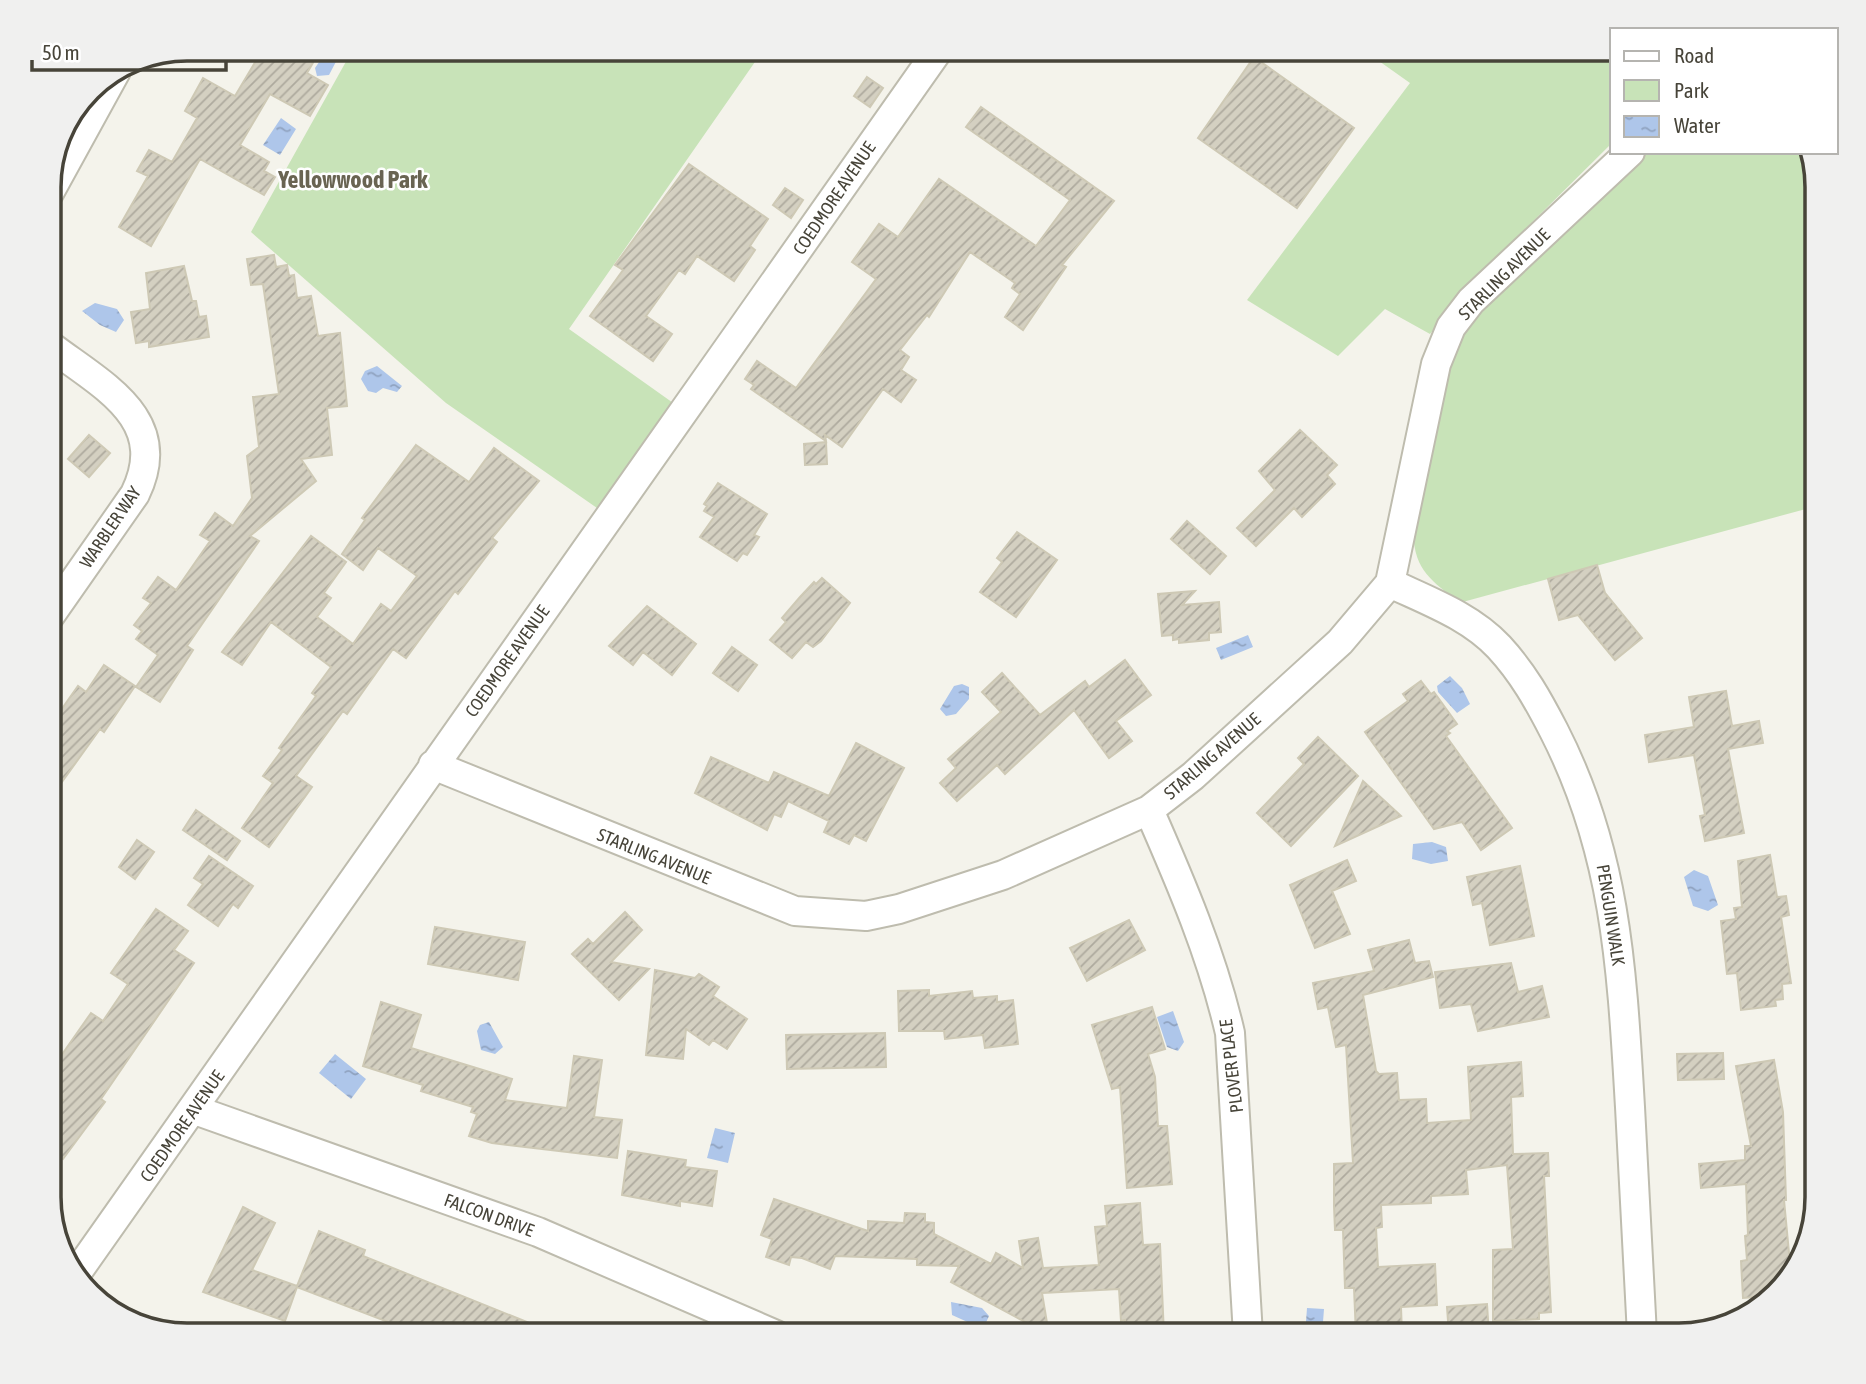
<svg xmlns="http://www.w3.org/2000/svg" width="1866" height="1384" font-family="'Asap Condensed',sans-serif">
	<defs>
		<pattern id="water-ripples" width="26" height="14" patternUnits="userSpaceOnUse" patternTransform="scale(1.75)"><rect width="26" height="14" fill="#aec6ea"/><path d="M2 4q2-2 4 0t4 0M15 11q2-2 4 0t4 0" fill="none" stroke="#8fa2bf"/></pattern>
		<pattern id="building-hatch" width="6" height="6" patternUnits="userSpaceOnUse" patternTransform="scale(1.75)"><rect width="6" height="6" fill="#d4d0c1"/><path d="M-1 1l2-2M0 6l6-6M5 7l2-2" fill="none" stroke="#aeaa9e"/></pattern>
	</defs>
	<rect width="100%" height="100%" fill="#f4f3eb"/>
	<path fill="#c8e3b8" d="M353 49H764L569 329 676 405 597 508 446 403 251 232Z
		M1362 49H1612V143L1494 260 1430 334 1385 309 1338 356 1247 300 1410 83Z
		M1637 152H1809L1817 187V506L1459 603C1432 580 1415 572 1413 533L1445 369 1473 314Z"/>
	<path fill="url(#water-ripples)" d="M328 49 340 54 329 75 317 76 315 68Z
		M281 118 296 129 280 155 263 145Z
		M95 303 117 309 124 320 116 332 100 325 82 311Z
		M377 366 402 386 397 392 383 388 376 393 368 391 361 379 365 371Z
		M1248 635 1253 647 1221 660 1216 648Z
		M1450 676 1462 688 1470 704 1457 713 1438 692 1437 686Z
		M962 684 969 687V699L956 714 946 716 940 709 954 686Z
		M1432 842 1446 847 1448 861 1431 864 1412 859 1413 844Z
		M1694 870 1708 876 1718 905 1708 911 1693 906 1684 877Z
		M1173 1011 1184 1042 1178 1051 1167 1047 1157 1017Z
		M489 1022 503 1047 495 1054 481 1050 477 1031 480 1025Z
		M335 1054 366 1079 351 1099 319 1073Z
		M715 1128 735 1133 728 1163 707 1158Z
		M951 1302 982 1308 989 1316 983 1329 952 1315Z
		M1307 1308 1324 1309 1322 1335H1305Z"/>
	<path fill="url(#building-hatch)" stroke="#cec9b5" stroke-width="2" d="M263 49H321L307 73 328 85 310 116 270 94 240 145 269 162 264 171 275 177 264 195 200 159 151 246 119 227 148 176 137 171 149 150 172 162 197 118 185 111 203 78 235 96Z
		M1254 57 1354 128 1297 208 1198 138Z
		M867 77 883 88 870 107 854 96Z
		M981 107 1114 201 1062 265 1066 267 1023 330 1005 317 1020 294 1012 288 1015 283 970 252 929 317 927 315 900 350 909 357 901 370 916 380 901 402 883 389 842 447 825 435 826 441 751 389 754 385 745 379 757 361 796 388 876 279 852 262 879 224 898 237 939 179 1036 246 1070 200 966 127Z
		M689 164 768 219 750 246 755 250 734 281 697 256 685 274 679 270 646 316 672 334 653 361 590 316 623 270 615 265Z
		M785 188 803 200 791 218 773 205Z
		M274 255 276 267 287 265 289 276 294 275 297 298 311 296 318 336 340 333 347 406 327 408 332 455 301 459 316 481 250 536 259 541 187 646 193 650 160 702 136 687 158 655 136 639 142 631 134 625 151 603 143 598 158 577 176 590 210 541 200 535 215 513 233 526 252 498 247 456 259 447 253 397 279 394 263 284 251 285 247 259Z
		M184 266 192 301H196L199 317 206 316 209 337 149 347V341L136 343 131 312 150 309 146 273Z
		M1300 430 1337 465 1327 475 1335 484 1302 517 1294 508 1256 546 1237 528 1275 490 1259 471Z
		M89 435 110 453 89 477 68 459Z
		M826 442 827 464 805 465 804 444Z
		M416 445 469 482 494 448 539 481 492 538 497 542 458 594 455 591 406 658 393 649 347 714 343 711 296 776 312 787 269 847 242 828 273 783 263 776 282 750 279 748 316 696 312 693 331 667 271 622 242 665 222 652 311 536 346 562 324 593 331 598 317 617 353 644 381 604 391 611 417 576 378 548 363 570 342 554 365 520 362 518Z
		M718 483 767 514 754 535 759 537 747 555 743 553 737 561 700 537 714 517 704 511 707 506 704 504Z
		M1187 521 1226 556 1210 574 1171 539Z
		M1017 532 1057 560 1016 617 980 592 1002 562 997 558Z
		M1597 565 1605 593 1642 638 1615 660 1578 615 1559 620 1548 579Z
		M822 578 850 603 821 641 813 647 806 642 792 658 770 640 786 622 782 618 800 597 814 582 816 584Z
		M1195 591 1182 605 1219 602 1221 632 1209 633V640L1179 643V639L1173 640V635L1162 636 1158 594Z
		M647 606 696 644 672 675 643 652 633 665 609 646Z
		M732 647 757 665 738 691 713 673Z
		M1125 660 1151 695 1116 721 1132 741 1109 758 1074 710 1005 774 997 765 957 801 940 783 956 768 948 759 1001 712 982 692 1002 673 1040 715 1085 681 1089 687Z
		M104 665 135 686 104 732 100 729 49 800V727L78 686 86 692Z
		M1421 681 1431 694 1434 692 1457 724 1447 731 1450 733 1446 736 1512 828 1481 850 1462 822 1434 829 1365 732 1408 701 1403 694Z
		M1726 691 1732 726 1759 721 1763 743 1728 749 1744 833 1705 841 1700 816 1705 815 1694 755 1649 762 1645 735 1694 727 1689 697Z
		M1318 737 1358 776 1291 846 1257 813 1304 764 1298 758Z
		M856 743 904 768 866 841 854 835 849 844 824 832 829 821 788 801 781 817 774 814 767 830 695 793 711 757 769 783 774 772 829 796Z
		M1363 781 1401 816 1335 846Z
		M196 810 240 841 227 860 183 830Z
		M137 840 154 852 135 879 119 867Z
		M1770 855 1777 897 1786 896 1789 915 1781 917 1791 983 1782 984 1783 999 1775 1000 1776 1006 1741 1010 1737 973 1727 974 1721 921 1736 919 1734 908 1742 907 1738 861Z
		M209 856 253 886 238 908 233 904 218 926 188 905 203 884 194 878Z
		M1347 860 1356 881 1332 891 1350 934 1315 948 1290 885Z
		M1520 866 1534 936 1490 945 1482 903 1473 905 1467 877Z
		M156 909 188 931 174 950 194 963 101 1099 105 1102 63 1159 49 1150V1118L63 1100 49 1091V1073L91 1013 103 1021 128 984 111 973Z
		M625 912 642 930 611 962 649 969 619 1000 572 954 588 939 593 944Z
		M1129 920 1145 950 1087 981 1070 948Z
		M435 927 525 942 518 980 428 964Z
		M1409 940 1415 963 1429 961 1433 977 1363 995 1376 1071 1379 1074 1397 1073 1399 1100 1426 1099 1427 1123 1471 1120 1468 1067 1521 1062 1523 1096 1511 1097 1513 1154 1548 1153 1549 1176H1544L1551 1312 1539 1313V1319L1493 1321V1250L1513 1249 1507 1165 1466 1170 1468 1194 1431 1196V1203L1381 1205 1382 1227 1376 1228 1378 1267 1435 1264 1437 1305 1401 1307 1402 1335H1356L1354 1288H1345L1343 1230H1335L1334 1206V1164L1353 1163 1346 1045 1336 1047 1328 1007 1318 1009 1313 983 1374 971 1368 950Z
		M1511 963 1518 992 1542 986 1549 1017 1478 1031 1471 1004 1440 1008 1435 972Z
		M655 970 695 978 699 974 719 987 713 996 747 1019 727 1049 713 1040 709 1045 686 1029 683 1059 646 1055Z
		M929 990V996L972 991 973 998 997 996V1002L1013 1000 1018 1044 985 1048 983 1035 945 1039 944 1031H899L898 991Z
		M381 1002 421 1015 411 1048 512 1079 505 1100 567 1108 574 1056 602 1060 594 1117 622 1120 617 1158 492 1143 469 1136 477 1114 471 1112 473 1107 421 1091 423 1085 363 1066Z
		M1152 1007 1165 1049 1148 1054 1155 1077 1158 1126H1167L1172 1184 1127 1188 1120 1087 1112 1089 1092 1025Z
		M885 1033 886 1067 787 1069 786 1035Z
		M1723 1053 1724 1079 1678 1080 1677 1054Z
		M1774 1060 1783 1112 1786 1200H1784L1791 1274 1788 1281 1770 1296 1743 1298 1741 1261 1747 1260 1745 1236 1748 1235 1746 1184 1701 1188 1699 1164 1745 1160V1146H1751L1736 1066Z
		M628 1151 686 1160 685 1167 717 1171 712 1206 680 1201V1206L622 1195Z
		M774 1199 868 1231V1221L904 1223 905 1213 925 1214V1222L934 1223V1234L991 1264 996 1253 1023 1268 1019 1241 1038 1238 1043 1268 1099 1265 1095 1227 1107 1226 1105 1206 1140 1203 1143 1245 1160 1244 1164 1335H1126L1125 1320 1121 1321 1119 1289 1042 1293 1049 1335 951 1282 959 1266 917 1265V1259L835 1256 830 1269 802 1258 791 1257 789 1265 766 1257 772 1239 761 1235Z
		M243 1207 275 1223 252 1270 297 1286 319 1231 365 1250 363 1256 559 1335H422L297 1287 285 1321 203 1292Z
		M1487 1304 1489 1335H1449L1447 1307Z"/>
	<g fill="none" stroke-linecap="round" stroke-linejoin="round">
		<g stroke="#bebcae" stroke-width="32">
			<path id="minor" d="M49 193 116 71
				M1390 583C1428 601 1470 616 1499 647 1523 673 1538 700 1554 731 1617 854 1622 972 1630 1107 1634 1183 1638 1259 1642 1335
				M49 617 135 494C172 418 101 385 49 345
				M433 765 795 911 866 916 899 909 1003 875 1149 810 1193 776 1340 642 1390 583 1436 364 1451 327 1471 301 1630 152
				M1149 810C1181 883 1212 955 1230 1033L1248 1335
				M195 1110 538 1232 776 1335
				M76 1274 939 49"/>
		</g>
		<use href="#minor" stroke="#fff" stroke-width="28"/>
	</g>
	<g text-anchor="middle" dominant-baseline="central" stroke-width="5" stroke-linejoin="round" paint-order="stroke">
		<g font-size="18" fill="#474439" stroke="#fff">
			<text transform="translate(834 198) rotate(-56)">COEDMORE AVENUE</text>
			<text transform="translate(1504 274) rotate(-45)">STARLING AVENUE</text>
			<text transform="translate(110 527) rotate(-56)">WARBLER WAY</text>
			<text transform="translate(507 661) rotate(-55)">COEDMORE AVENUE</text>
			<text transform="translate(1212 756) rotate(-41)">STARLING AVENUE</text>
			<text transform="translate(654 856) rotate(22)">STARLING AVENUE</text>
			<text transform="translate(1611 915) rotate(81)">PENGUIN WALK</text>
			<text transform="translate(1231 1066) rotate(-97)">PLOVER PLACE</text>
			<text transform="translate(182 1126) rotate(-55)">COEDMORE AVENUE</text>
			<text transform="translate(489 1215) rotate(20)">FALCON DRIVE</text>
		</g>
		<g font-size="24" font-weight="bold" fill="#696452" stroke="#fff">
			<text x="353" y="179">Yellowwood Park</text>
		</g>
	</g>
	<path d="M0 0H1866V1384H0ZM187 61H1679A126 126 0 0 1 1805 187V1197A126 126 0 0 1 1679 1323H187A126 126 0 0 1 61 1197V187A126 126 0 0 1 187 61Z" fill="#f0f0ef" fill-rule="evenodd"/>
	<path fill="none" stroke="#474439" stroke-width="3.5" d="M187 61H1679A126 126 0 0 1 1805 187V1197A126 126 0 0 1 1679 1323H187A126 126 0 0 1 61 1197V187A126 126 0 0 1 187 61Z"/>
	<rect x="1610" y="28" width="228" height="126" fill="#ffffff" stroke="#b5b4b0" stroke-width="2"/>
	<rect x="1624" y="51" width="35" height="10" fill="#ffffff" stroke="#b5b4b0" stroke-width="2"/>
	<text x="1674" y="63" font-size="21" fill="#474439">Road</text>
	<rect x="1624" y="80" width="35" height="21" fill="#c8e3b8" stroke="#b5b4b0" stroke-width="2"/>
	<text x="1674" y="98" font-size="21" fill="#474439">Park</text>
	<rect x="1624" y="116" width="35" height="21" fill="url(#water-ripples)" stroke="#b5b4b0" stroke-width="2"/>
	<text x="1674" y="133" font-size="21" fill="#474439">Water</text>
	<path d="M32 60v10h194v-10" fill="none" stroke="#474439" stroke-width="3.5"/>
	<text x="42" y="60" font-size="21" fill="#474439" stroke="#ffffff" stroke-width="5" paint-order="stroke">50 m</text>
</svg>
